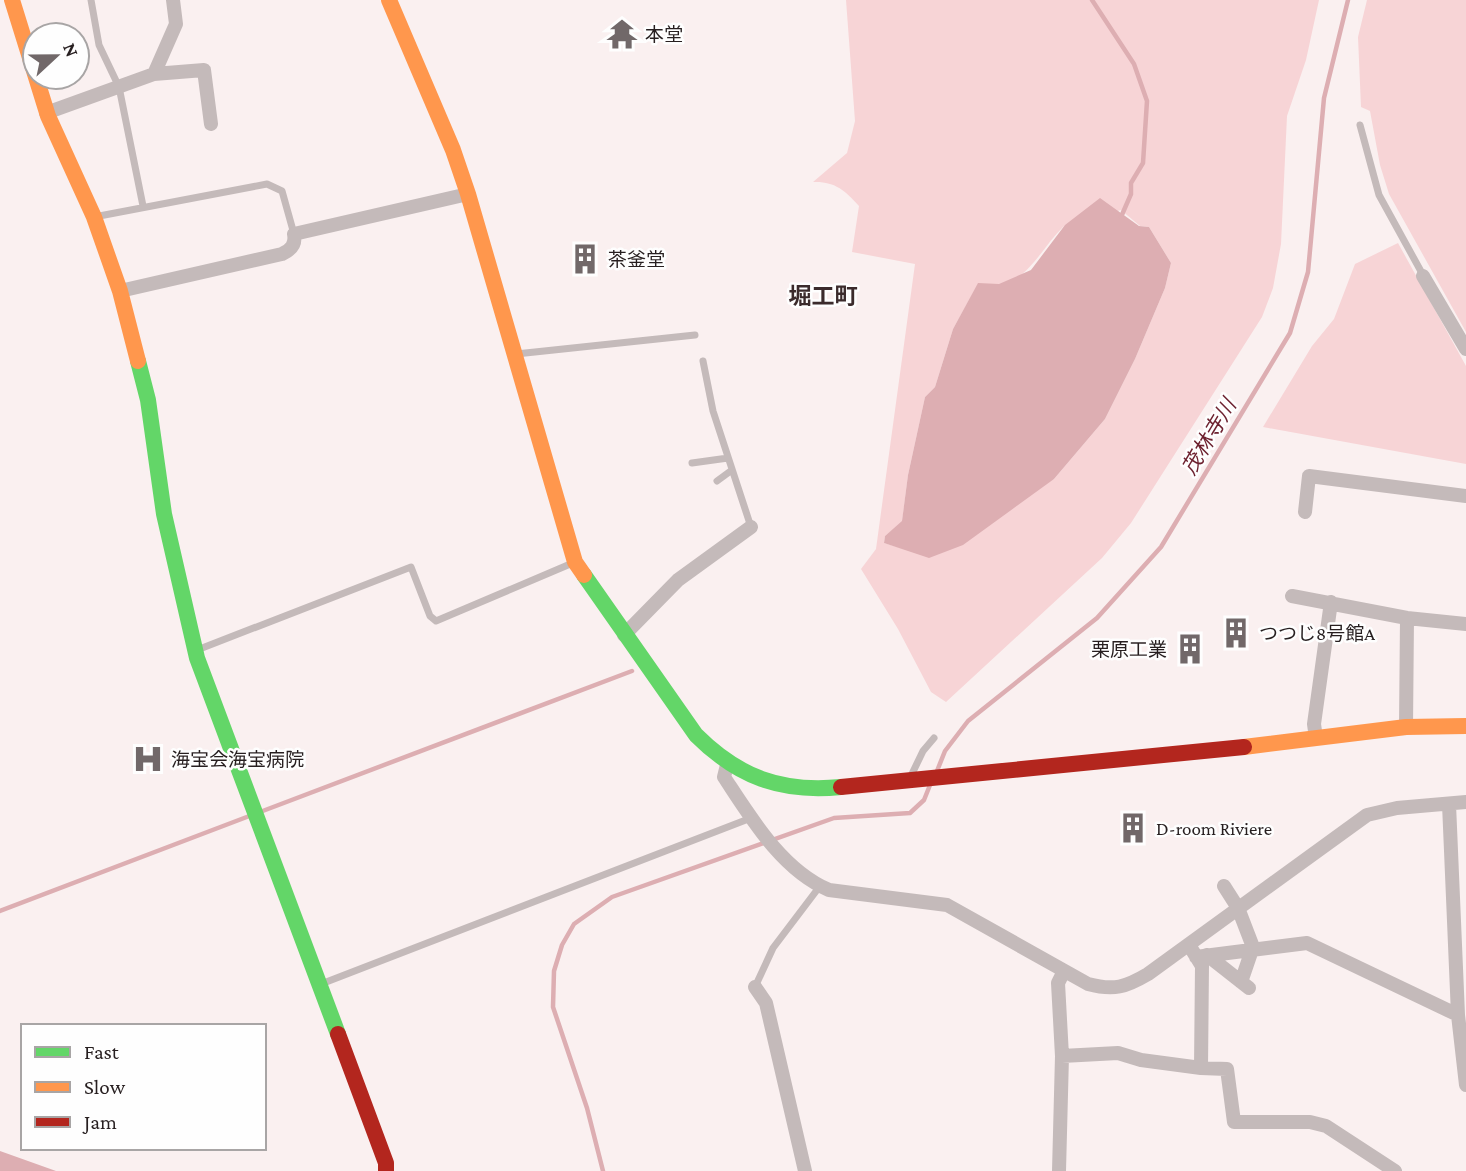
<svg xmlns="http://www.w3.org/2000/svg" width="1466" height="1171" font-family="'Crimson Pro','Noto Sans JP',serif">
	<rect width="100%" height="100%" fill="#faf0f0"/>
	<path fill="#f7d4d6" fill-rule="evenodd" d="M846 0H1319L1306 60 1287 116 1281 244 1273 288 1262 317 1131 523 1102 558 946 702 931 692 898 629 861 569 876 549 915 264 852 252 859 206C845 190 834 181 813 182L847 153 855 121ZM1121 210 1140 226 1149 227 1171 263 1165 288 1135 359 1105 419 1054 479 904 549 884 543 885 536 902 522 908 475 925 397 935 387 953 329 978 284C1023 295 1038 251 1063 227 1072 219 1108 214 1121 210Z
		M1367 0H1466V332L1389 194 1380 165 1370 111 1361 107 1358 37Z
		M1398 243 1466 366V464L1263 427 1312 346 1334 319 1355 264Z"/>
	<path fill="#ddaeb2" d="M1100 198 1139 226 1149 227 1171 263 1165 288 1135 359 1105 419 1054 479 963 545 929 558 884 543 885 536 902 521 908 475 925 397 935 387 953 329 978 283 999 284 1031 270 1065 225Z
		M0 1151 56 1171H0Z"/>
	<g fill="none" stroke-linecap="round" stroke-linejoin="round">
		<path stroke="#ddaeb2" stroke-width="4.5" d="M1092 0 1134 64 1147 101 1143 163 1131 183V194L1121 217
			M937 771 945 751 968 721 1097 618 1161 547 1290 333 1308 272 1324 98 1348 0
			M260 812 632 671
			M0 911 252 815
			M603 1171 587 1108 553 1007 554 971 562 945 574 924 612 897 834 818 910 813 924 800 930 785"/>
		<path stroke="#c4baba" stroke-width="7" d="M91 0 99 45 119 87 143 206
			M1360 125 1379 195 1423 275
			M94 217 267 184 282 191 294 234
			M516 354 695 335
			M703 361 713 411 751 527
			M692 463 728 458
			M717 481 732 470
			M197 650 411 567 430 616 436 621 575 562
			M910 778 923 751 934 738
			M321 984 751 818
			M755 987 773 948 820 886"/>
		<path stroke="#c4baba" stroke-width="14" d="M154 74 204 70 211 124
			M46 113 154 74 176 24 173 0
			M1423 276 1466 349
			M120 291 282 254C291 250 296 244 294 234L468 194
			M1305 512 1309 476 1466 496
			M1292 596 1407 618 1466 624
			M624 635 678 580 751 527
			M1406 727 1407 618
			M1316 738 1314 724 1331 602
			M727 765 724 777C751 818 782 870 829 890L947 905 1088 984C1114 991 1126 987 1148 974L1367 815 1397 808 1466 802
			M1449 804 1458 1015 1466 1085
			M1224 886 1238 908 1253 947 1241 982
			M1189 945 1202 966 1201 1068 1227 1069 1234 1122H1310L1326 1126 1395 1171
			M1207 955 1249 988
			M1196 957 1307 943 1458 1015
			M755 987 766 1003 805 1171
			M1062 1056 1118 1053 1141 1060 1201 1068
			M1059 1171 1062 1056 1058 983 1064 971"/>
		<path stroke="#63d668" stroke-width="16" d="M138 361 148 400 164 514 197 658 338 1034
			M584 575 696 735C738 777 781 793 841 787"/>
		<path stroke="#ff974d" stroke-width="16" d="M12 0 48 116 94 217 120 291 138 361
			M389 0 453 150 468 194 575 562 584 575
			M1244 747 1406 727 1466 726"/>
		<path stroke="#b3261e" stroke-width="16" d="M841 787 1244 747
			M338 1034 386 1163V1171"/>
	</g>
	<defs>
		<g id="temple-bare" transform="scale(2.415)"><path d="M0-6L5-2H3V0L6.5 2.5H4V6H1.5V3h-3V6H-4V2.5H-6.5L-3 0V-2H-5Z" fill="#716869" stroke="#fefefe" stroke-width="2.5" paint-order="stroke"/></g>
		<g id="building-bare" transform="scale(2.415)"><path d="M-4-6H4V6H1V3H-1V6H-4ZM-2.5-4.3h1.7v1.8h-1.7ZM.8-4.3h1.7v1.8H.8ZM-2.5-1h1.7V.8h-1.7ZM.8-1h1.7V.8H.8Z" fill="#716869" stroke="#fefefe" stroke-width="2.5" paint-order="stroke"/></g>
		<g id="hospital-bare" transform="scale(2.415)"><path d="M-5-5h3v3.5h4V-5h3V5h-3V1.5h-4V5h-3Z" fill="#716869" stroke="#fefefe" stroke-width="2.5" paint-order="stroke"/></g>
	</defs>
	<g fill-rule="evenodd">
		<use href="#temple-bare" x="622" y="34"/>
		<use href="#building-bare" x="585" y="259"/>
		<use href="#building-bare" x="1236" y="633"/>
		<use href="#building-bare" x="1190" y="649"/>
		<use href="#hospital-bare" x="148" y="759"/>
		<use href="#building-bare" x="1133" y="828"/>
	</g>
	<g text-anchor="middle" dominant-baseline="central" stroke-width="5" stroke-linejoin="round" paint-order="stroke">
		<g font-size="19" fill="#271f20" stroke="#fefefe" text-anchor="start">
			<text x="645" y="34">本堂</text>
			<text x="608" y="259">茶釜堂</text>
			<text x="1259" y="633">つつじ8号館A</text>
			<text x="1167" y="649" text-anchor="end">栗原工業</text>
			<text x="171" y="759">海宝会海宝病院</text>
			<text x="1156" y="828">D-room Riviere</text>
		</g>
		<g font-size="21" font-style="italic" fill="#6d212f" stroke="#fefefe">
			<text transform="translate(1209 437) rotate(-59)">茂林寺川</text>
		</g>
		<g font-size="23" font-weight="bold" fill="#3b2b2c" stroke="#fefefe">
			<text x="823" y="296">堀工町</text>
		</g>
	</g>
	<rect x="21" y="1024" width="245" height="126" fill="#fefefe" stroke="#a8a5a5" stroke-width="2"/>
	<rect x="35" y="1047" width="35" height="10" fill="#63d668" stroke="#a8a5a5" stroke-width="2"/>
	<text x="84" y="1059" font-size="21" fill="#271f20">Fast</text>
	<rect x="35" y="1082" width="35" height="10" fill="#ff974d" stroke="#a8a5a5" stroke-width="2"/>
	<text x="84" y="1094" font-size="21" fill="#271f20">Slow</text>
	<rect x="35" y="1117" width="35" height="10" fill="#b3261e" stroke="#a8a5a5" stroke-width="2"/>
	<text x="84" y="1129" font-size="21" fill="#271f20">Jam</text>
	<g transform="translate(56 56) rotate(68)"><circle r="33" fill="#fefefe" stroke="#a8a5a5" stroke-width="2"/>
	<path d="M0-5L12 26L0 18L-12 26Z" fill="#716869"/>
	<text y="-10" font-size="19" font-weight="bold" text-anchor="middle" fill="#271f20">N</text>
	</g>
</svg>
